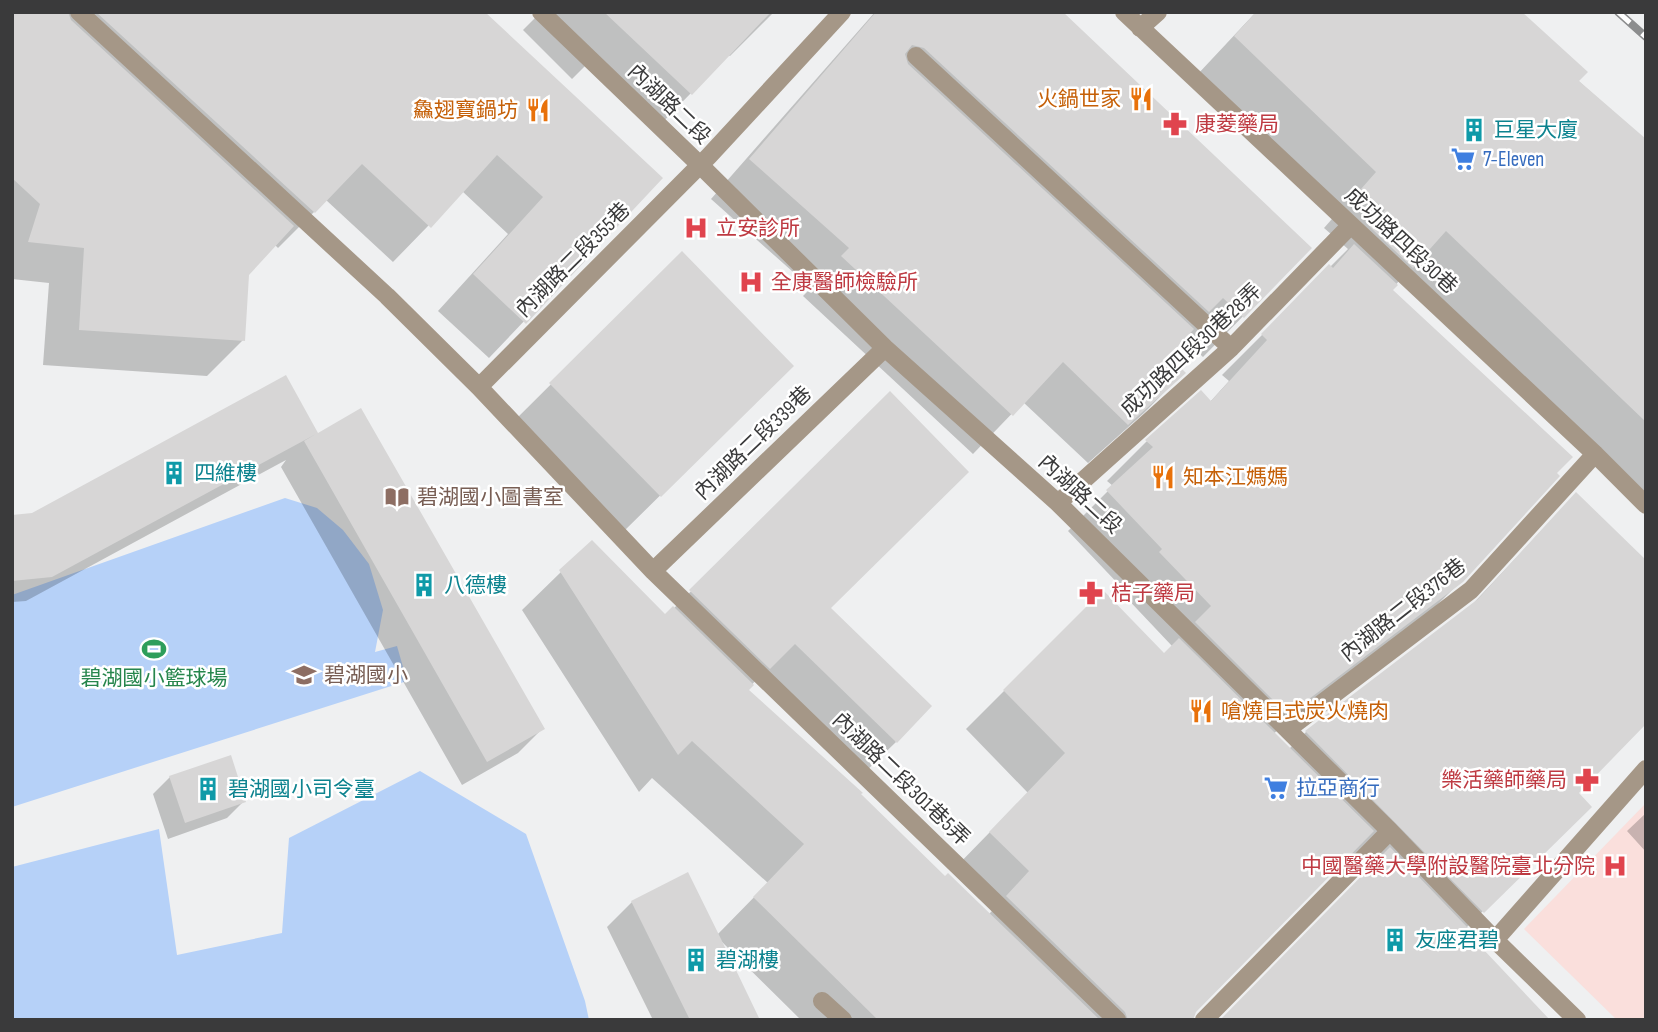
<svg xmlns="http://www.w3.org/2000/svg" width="1658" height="1032" font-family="'Sofia Sans Condensed','Noto Sans TC',sans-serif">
	<rect width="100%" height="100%" fill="#eff0f1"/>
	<path fill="#fadfdc" d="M1646 803V1020H1617L1524 929Z"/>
	<path fill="#b6d1f8" d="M285 498 317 508 343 530 369 564 383 610 375 652 397 646 407 681 12 807V595Z
		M420 771 526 834 585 1001 589 1020H12V867L159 829 177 955 282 933 289 838Z"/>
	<path fill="#0003" d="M12 12H483L660 178 489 358 438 311 508 234 462 191 393 262 326 200 278 248 274 244 247 275 243 340 207 376 43 365 49 283 12 279Z
		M541 12H774L730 56 728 55 654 131 585 66 572 79 523 30Z
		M875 12H1060L1310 248 1203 357 1183 338 1167 356 1183 373 1144 413 1088 463 1023 402 973 454 803 296 811 288 711 199Z
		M1256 12H1501L1646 141V496L1409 270 1391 290 1462 580 1421 621 1273 734 1289 749 1306 732 1468 609 1576 494 1480 893 1490 904 1463 931 1367 873 1349 854 1167 1020H801L720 940 758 1020H653L607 927 632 902 717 935 768 883 652 778 639 792 522 610 561 572 665 617 890 394 829 608 896 742 859 778 757 679 747 690 945 879 989 914 993 910 952 871 1028 793 966 729 1103 592 1164 655 1172 646 1121 592 1124 590 1068 531 1113 486 1107 481 1146 442 1201 393 1210 402 1229 381 1222 375 1348 249 1324 228 1339 211 1197 75Z
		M682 254 752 405 620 535 511 424Z
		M285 378 317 436 543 728 518 753 462 785 281 467 286 460 26 601 12 602V516L33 514Z
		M170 777 244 801 227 818 168 839 153 794Z
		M1646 813V852L1627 831Z"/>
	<path fill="#d7d6d6" d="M12 12H68L71 20 294 226 249 275 245 341 79 330 84 248 28 242 40 204 12 178Z
		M96 12H485L663 178 526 324 473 274 543 197 497 155 431 228 362 164 315 213Z
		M604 12H771L692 95Z
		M876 12H1063L1312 248 1244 318 1223 298 1209 312 924 48 912 45 905 54 908 64 1194 329 1169 356 1186 373 1128 425 1063 362 1013 416 841 256 849 248 749 159Z
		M1256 12H1522L1588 72 1579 81 1646 139V422L1446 231 1413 268 1370 227 1385 210 1361 189 1376 172 1234 36Z
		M1354 244 1398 285 1393 290 1573 457 1557 473 1560 476 1463 582 1288 715 1195 622 1211 606 1159 552 1162 549 1106 490 1153 447 1145 440 1201 390 1211 401 1267 340 1261 334 1329 264 1333 268Z
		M682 251 794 366 661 497 549 383Z
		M286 375 318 433 361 408 545 729 487 762 304 441 316 434 52 577 12 581V515L32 513Z
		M890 391 969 472 831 608 932 706 897 743 795 644 770 669 689 590Z
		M1576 492 1646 560V724L1579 793 1592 807 1484 913 1305 731 1478 599Z
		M592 540 665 614 673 606 754 685 749 690 863 793 861 794 945 876 948 873 1100 1020H878L753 897 804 844 692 741 678 755 559 570Z
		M1103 590 1164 653 1179 638 1374 831 1196 1012 1193 1020H1128L1125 1012 1006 896 1029 871 989 832 1065 753 1003 690Z
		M231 755 246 802 185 823 169 776Z
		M1390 847 1468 928 1466 931 1550 1020H1220Z
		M688 872 721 939 760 1020H690L631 901Z"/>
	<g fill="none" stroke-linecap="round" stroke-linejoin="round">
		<path stroke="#a59787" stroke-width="18" d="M79 12 387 296 479 387 653 571 1117 1020
			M541 12 700 165 885 348 1058 503 1390 831 1495 940 1577 1020
			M1124 12 1595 454 1646 505
			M1140 28 1158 12
			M916 56 1231 348
			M479 387 709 156 842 12
			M1058 503 1231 348 1351 225
			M653 571 885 348
			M1288 729 1471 590 1595 454
			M1495 940 1646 769
			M822 1001 843 1020
			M1204 1020 1390 831"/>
		<g stroke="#8c8d8e" stroke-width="8">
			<path id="rail" d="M1618 12 1646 37"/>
		</g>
		<use href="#rail" stroke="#fff" stroke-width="5" stroke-dasharray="16" stroke-linecap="butt"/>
	</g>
	<defs>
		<g id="restaurant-bare" transform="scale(1.89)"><path d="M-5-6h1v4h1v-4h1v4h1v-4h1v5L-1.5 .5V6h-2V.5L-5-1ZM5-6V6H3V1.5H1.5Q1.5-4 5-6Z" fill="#e8710a" stroke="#fff" stroke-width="2.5" paint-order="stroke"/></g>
		<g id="pharmacy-bare" transform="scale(1.89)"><path d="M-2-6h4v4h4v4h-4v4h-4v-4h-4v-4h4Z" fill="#e0444e" stroke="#fff" stroke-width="2.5" paint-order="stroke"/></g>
		<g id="building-bare" transform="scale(1.89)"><path d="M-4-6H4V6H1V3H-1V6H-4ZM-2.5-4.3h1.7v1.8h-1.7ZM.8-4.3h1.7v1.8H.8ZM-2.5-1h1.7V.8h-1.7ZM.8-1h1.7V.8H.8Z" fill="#0f9aa8" stroke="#fff" stroke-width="2.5" paint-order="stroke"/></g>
		<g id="supermarket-bare" transform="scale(1.89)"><path d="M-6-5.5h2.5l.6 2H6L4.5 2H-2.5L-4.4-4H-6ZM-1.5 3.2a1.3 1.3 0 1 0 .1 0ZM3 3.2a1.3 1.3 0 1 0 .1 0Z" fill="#3f7fe0" stroke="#fff" stroke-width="2.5" paint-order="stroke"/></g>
		<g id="hospital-bare" transform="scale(1.89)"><path d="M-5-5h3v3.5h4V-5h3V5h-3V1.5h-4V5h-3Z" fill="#e0444e" stroke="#fff" stroke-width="2.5" paint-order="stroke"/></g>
		<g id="library-bare" transform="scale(1.89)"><path d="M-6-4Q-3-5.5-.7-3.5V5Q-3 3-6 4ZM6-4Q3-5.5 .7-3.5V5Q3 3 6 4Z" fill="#8d6e63" stroke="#fff" stroke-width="2.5" paint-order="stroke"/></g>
		<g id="stadium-bare" transform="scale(1.89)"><path d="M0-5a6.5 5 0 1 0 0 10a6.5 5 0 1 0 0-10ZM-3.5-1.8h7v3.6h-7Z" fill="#2e9e5b" stroke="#fff" stroke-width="2.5" paint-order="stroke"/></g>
		<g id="school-bare" transform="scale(1.89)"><path d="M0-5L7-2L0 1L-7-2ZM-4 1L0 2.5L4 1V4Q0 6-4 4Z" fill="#8d6e63" stroke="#fff" stroke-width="2.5" paint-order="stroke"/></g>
	</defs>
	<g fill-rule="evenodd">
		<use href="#restaurant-bare" x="1141" y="99"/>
		<use href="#restaurant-bare" x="538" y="110"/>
		<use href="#pharmacy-bare" x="1175" y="124"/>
		<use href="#building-bare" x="1474" y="130"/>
		<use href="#supermarket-bare" x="1463" y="159"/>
		<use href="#hospital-bare" x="696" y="228"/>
		<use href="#hospital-bare" x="751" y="282"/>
		<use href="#building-bare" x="174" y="473"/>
		<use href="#restaurant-bare" x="1163" y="477"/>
		<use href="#library-bare" x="397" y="497"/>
		<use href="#building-bare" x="424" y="585"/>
		<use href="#pharmacy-bare" x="1091" y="593"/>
		<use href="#stadium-bare" x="154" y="649"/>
		<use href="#school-bare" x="304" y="675"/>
		<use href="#restaurant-bare" x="1201" y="711"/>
		<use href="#pharmacy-bare" x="1587" y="780"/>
		<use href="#supermarket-bare" x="1276" y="788"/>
		<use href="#building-bare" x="208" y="789"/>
		<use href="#hospital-bare" x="1615" y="866"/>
		<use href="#building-bare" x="1395" y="940"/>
		<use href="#building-bare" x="696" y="960"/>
	</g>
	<g text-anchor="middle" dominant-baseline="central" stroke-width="5" stroke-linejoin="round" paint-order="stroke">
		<g font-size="21" fill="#c56008" stroke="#fff" text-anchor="end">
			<text x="1121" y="99">火鍋世家</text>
			<text x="518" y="110">鱻翅寶鍋坊</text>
			<text x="1183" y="477" text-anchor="start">知本江媽媽</text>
			<text x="1221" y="711" text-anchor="start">嗆燒日式炭火燒肉</text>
		</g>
		<g font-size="21" fill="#3a3a3b" stroke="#fff">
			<text transform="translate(669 104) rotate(44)">內湖路二段</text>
			<text transform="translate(1401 241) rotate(43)">成功路四段30巷</text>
			<text transform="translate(573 260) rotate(-45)">內湖路二段355巷</text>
			<text transform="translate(1191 350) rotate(-43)">成功路四段30巷28弄</text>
			<text transform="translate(753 443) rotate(-44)">內湖路二段339巷</text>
			<text transform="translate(1080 494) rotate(43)">內湖路二段</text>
			<text transform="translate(1403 610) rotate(-38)">內湖路二段376巷</text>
			<text transform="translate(901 779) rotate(44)">內湖路二段301巷5弄</text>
		</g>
		<g font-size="21" fill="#be3a42" stroke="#fff" text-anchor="start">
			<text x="1195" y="124">康菱藥局</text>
			<text x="716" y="228">立安診所</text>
			<text x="771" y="282">全康醫師檢驗所</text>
			<text x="1111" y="593">桔子藥局</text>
			<text x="1567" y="780" text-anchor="end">樂活藥師藥局</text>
			<text x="1595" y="866" text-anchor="end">中國醫藥大學附設醫院臺北分院</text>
		</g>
		<g font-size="21" fill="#0d838f" stroke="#fff" text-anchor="start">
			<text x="1494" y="130">巨星大廈</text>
			<text x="194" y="473">四維樓</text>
			<text x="444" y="585">八德樓</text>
			<text x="228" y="789">碧湖國小司令臺</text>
			<text x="1415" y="940">友座君碧</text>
			<text x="716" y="960">碧湖樓</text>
		</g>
		<g font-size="21" fill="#366cbe" stroke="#fff" text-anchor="start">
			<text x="1483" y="159">7-Eleven</text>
			<text x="1296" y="788">拉亞商行</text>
		</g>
		<g font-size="21" fill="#785e54" stroke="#fff" text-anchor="start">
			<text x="417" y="497">碧湖國小圖書室</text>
			<text x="324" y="675">碧湖國小</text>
		</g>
		<g font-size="21" fill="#27864d" stroke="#fff">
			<text x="154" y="678">碧湖國小籃球場</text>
		</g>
	</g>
	<rect width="1658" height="1032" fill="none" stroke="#3a3a3b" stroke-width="28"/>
</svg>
